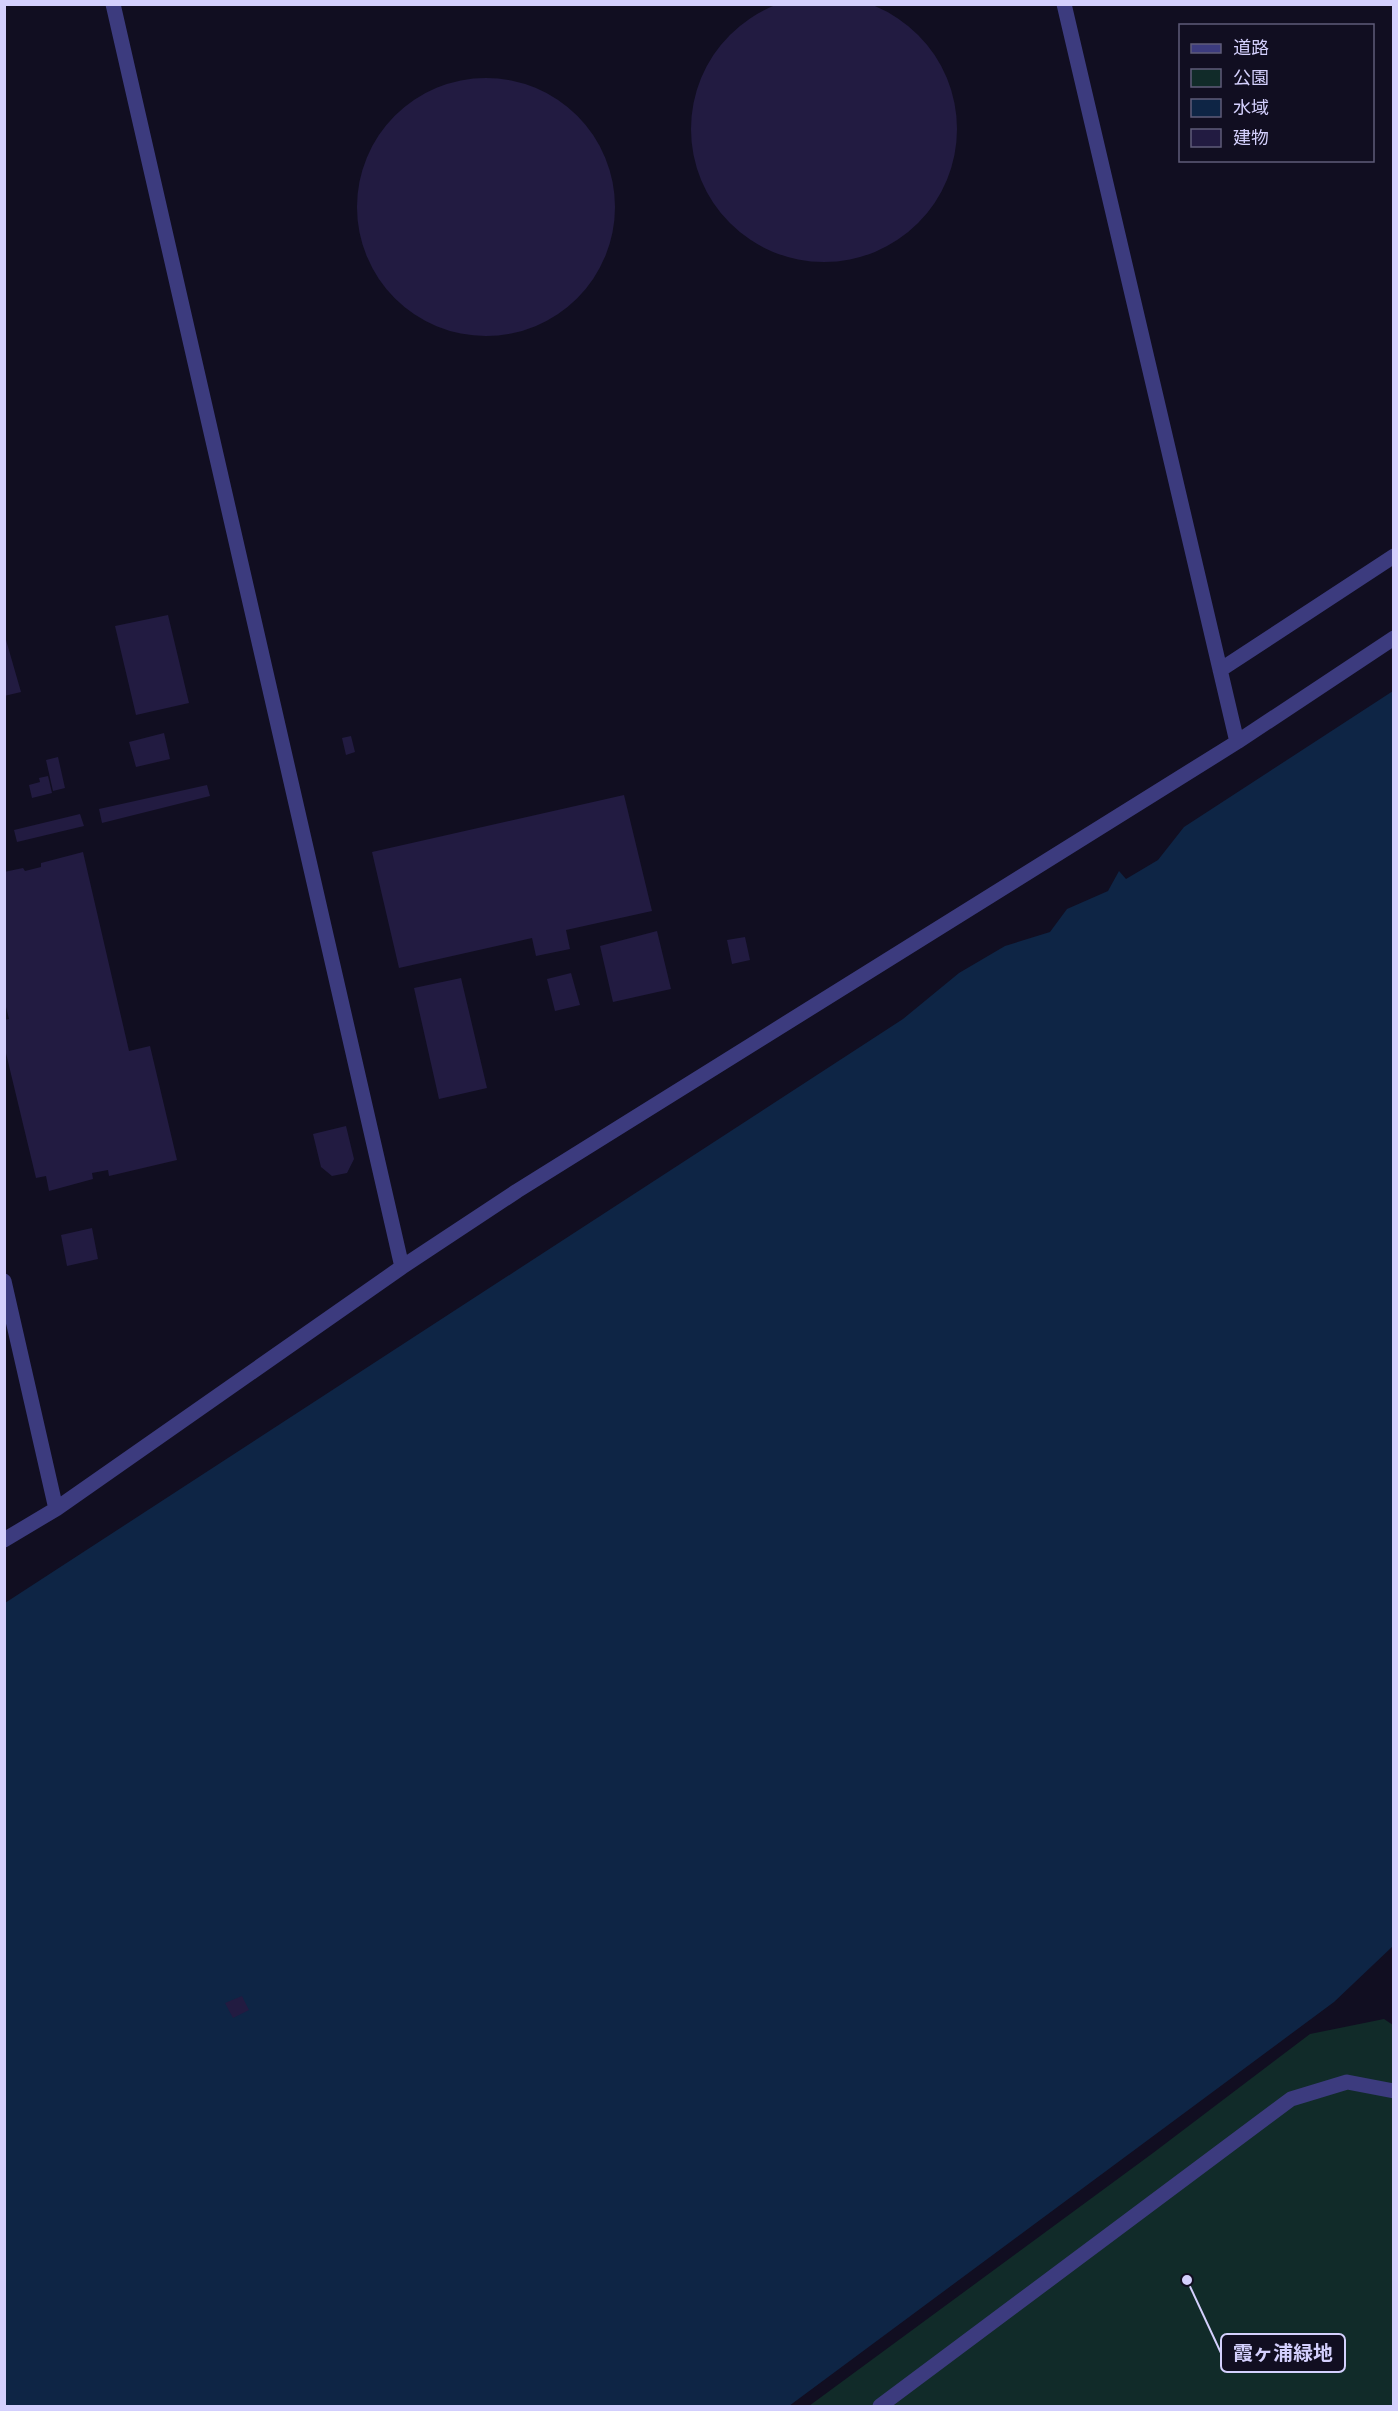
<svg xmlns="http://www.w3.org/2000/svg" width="1398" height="2411" font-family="Cabin,'Noto Sans JP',sans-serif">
	<rect width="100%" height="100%" fill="#110e21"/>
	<path fill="#112b29" d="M1384 2019 1393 2025V2406H809L1153 2153 1310 2034Z"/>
	<path fill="#0e2545" d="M1393 691V1946L1334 2002 789 2406H5V1603L903 1019 959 973 1005 946 1050 932 1067 909 1108 891 1119 871 1126 879 1158 860 1184 827Z"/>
	<path fill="#221b41" d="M691 129a133 133 0 1 1 266 0a133 133 0 1 1-266 0Z
		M357 207a129 129 0 1 1 258 0a129 129 0 1 1-258 0Z
		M168 615 189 703 136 715 115 626Z
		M4 633 21 692 4 696Z
		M164 733 170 759 136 767 129 742Z
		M351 736 355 752 346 755 342 738Z
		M58 757 65 788 53 791 46 760Z
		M48 776 52 793 32 798 29 785 40 782 39 778Z
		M207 785 210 796 102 823 99 809Z
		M624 795 652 911 566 930 570 949 536 956 532 938 399 968 372 852Z
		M80 814 84 826 17 842 14 830Z
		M83 852 129 1051 150 1046 177 1160 109 1176 108 1170 92 1173 93 1179 49 1191 46 1176 36 1178 4 1045V1020L9 1019 4 999V872L23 868 25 871 41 867V863Z
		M657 931 671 989 613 1002 600 946Z
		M745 937 750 960 732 964 727 940Z
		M571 973 580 1005 555 1011 547 979Z
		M461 978 487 1088 439 1099 414 988Z
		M346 1126 354 1159 347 1173 332 1176 321 1167 313 1134Z
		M92 1228 98 1259 67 1266 61 1235Z
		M242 1996 249 2010 233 2018 225 2003Z"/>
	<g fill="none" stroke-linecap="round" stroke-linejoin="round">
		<path stroke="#3c3b7e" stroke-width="15" d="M113 4 402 1267
			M1064 4 1237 742
			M1220 670 1394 556
			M4 1281 56 1509
			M4 1540 56 1509 402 1267 517 1191 1237 742 1394 638
			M880 2406 1291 2099 1347 2082 1394 2091"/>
	</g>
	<path fill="none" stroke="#d4d0fd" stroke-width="2" d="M1187 2280L1221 2353"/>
	<circle fill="#d4d0fd" stroke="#110e21" stroke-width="2" cx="1187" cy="2280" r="6"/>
	<rect fill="#110e21" stroke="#d4d0fd" stroke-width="2" x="1221" y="2334" width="124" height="38" rx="6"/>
	<g font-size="20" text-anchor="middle" font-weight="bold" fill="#d4d0fd">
		<text x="1283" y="2360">霞ヶ浦緑地</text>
	</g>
	<rect width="1398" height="2411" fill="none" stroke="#d4d0fd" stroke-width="12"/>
	<rect x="1179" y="24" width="195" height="138" fill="#110e21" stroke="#5f5c79" stroke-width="1.5"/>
	<rect x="1191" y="44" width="30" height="9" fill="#3c3b7e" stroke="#5f5c79" stroke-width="1.5"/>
	<text x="1233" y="54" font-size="18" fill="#d4d0fd">道路</text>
	<rect x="1191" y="69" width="30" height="18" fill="#112b29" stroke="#5f5c79" stroke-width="1.5"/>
	<text x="1233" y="84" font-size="18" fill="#d4d0fd">公園</text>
	<rect x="1191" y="99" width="30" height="18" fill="#0e2545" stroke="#5f5c79" stroke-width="1.5"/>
	<text x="1233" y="114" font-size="18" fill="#d4d0fd">水域</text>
	<rect x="1191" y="129" width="30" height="18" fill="#221b41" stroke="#5f5c79" stroke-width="1.5"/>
	<text x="1233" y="144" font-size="18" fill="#d4d0fd">建物</text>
</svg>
